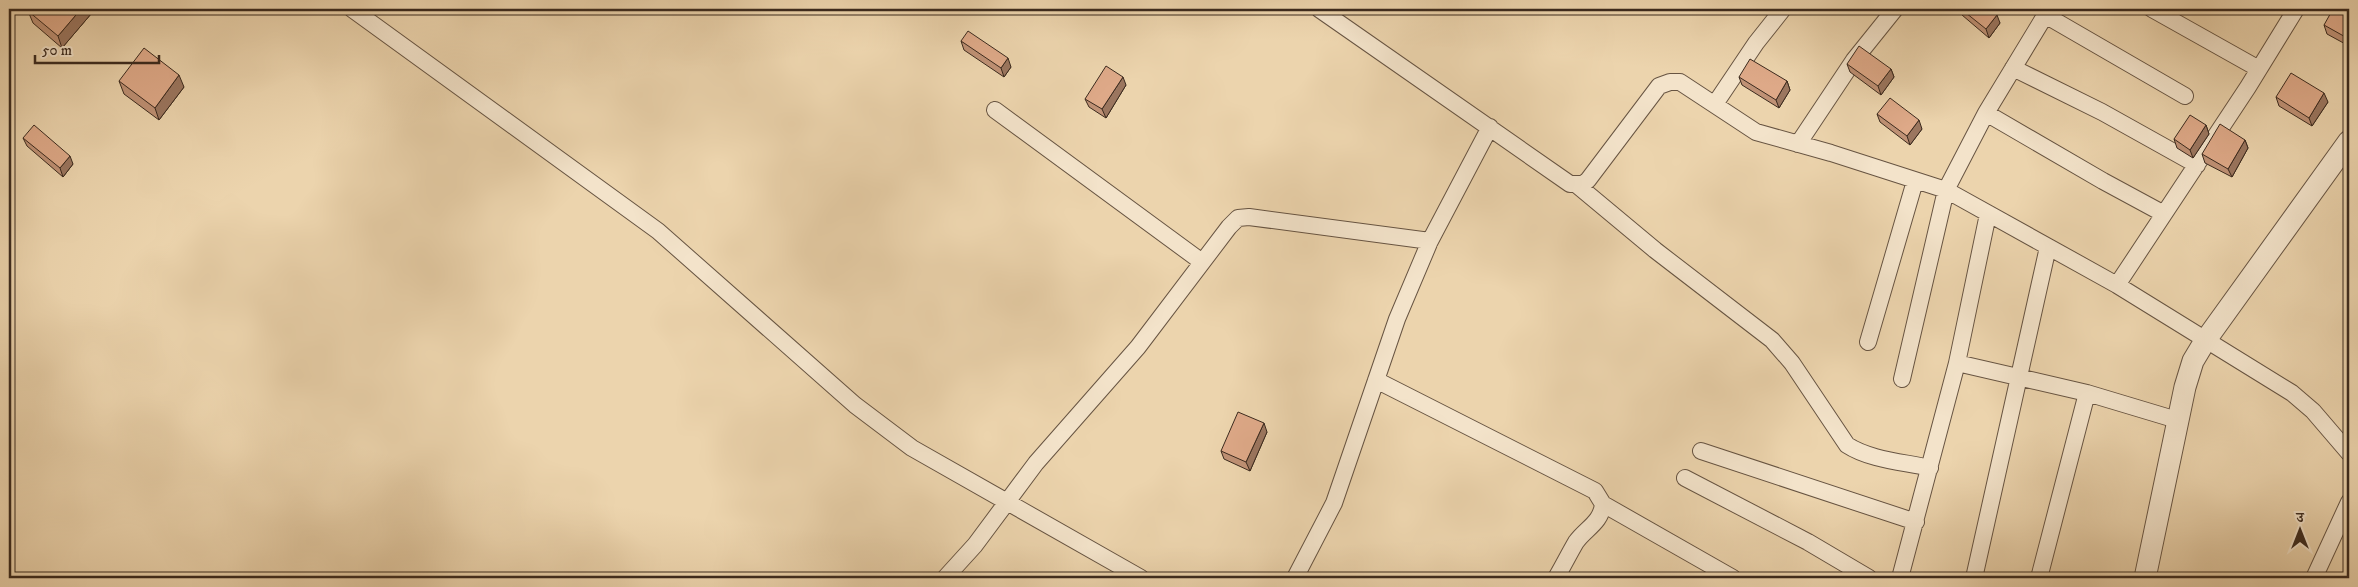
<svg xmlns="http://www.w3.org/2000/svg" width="2358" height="587" font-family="'IM FELL DW Pica','Noto Serif Devanagari',serif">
	<rect width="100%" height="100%" fill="#ecd4ad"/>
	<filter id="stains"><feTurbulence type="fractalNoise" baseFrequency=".004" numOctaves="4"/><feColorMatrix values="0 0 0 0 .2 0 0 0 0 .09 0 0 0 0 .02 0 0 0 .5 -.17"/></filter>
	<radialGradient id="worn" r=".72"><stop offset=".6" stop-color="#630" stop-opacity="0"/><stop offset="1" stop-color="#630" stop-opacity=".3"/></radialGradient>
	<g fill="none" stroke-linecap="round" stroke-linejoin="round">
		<g stroke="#675442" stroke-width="18">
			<path id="minor" d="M352 9 658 231 855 405 912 448 1141 578
				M1319 9 1570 184H1583L1588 180 1659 86 1670 82H1680L1756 132 1831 153 1946 190 2117 285 2292 393 2313 411 2349 453
				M2152 9 2259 69
				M2045 15 2185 96
				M2013 68 2102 112 2197 165
				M1715 104 1756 43 1783 9
				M995 110 1202 262
				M1986 113 2103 181 2164 214
				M1798 144 1854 60 1895 9
				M1577 185 1655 250 1772 340 1792 363 1847 445C1870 460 1904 462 1930 468
				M2117 285 2248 87 2296 9
				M1868 342 1915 181
				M1957 363 1988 214
				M1902 379 1946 190 1986 113 2049 9
				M1376 380 1595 491 1603 504C1601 523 1586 528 1576 542 1569 554 1563 566 1556 578
				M1701 451 1916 522
				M1685 478 1808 542 1869 578
				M1603 504 1733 578
				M945 578 975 545 1036 463 1138 347 1229 227 1238 218 1249 217 1430 241
				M1295 578 1334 503 1397 319 1430 241 1490 127
				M1900 578 1957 363 2087 393 2177 420
				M1974 578 2048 247
				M2039 578 2087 393
				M2314 578 2349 502"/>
		</g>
		<g stroke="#675442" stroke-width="23">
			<path id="tertiary" d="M2145 578 2185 387 2193 361 2205 341 2349 141"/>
		</g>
		<use href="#minor" stroke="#f3e3ca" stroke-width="16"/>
		<use href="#tertiary" stroke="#f3e3ca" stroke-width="21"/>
	</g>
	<path fill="#bf9175" stroke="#3b2a1e" d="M1960 9H1990L2000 23 1989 38 1962 15Z
		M28 11 91 14 62 48 33 23Z
		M2349 13V46L2327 34 2324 25Z
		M961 41 1011 67 1004 77 964 50Z
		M1847 64 1891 69 1894 77 1881 95 1850 72Z
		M1739 77 1787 81 1790 90 1779 108 1742 85Z
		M119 81 184 87 159 120 124 94Z
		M1126 85 1106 118 1089 107 1085 99Z
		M2276 97 2328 102 2312 126 2279 106Z
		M1877 114 1922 129 1910 145 1880 122Z
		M2206 125 2209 134 2193 158 2177 148 2174 139Z
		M23 138 73 164 63 177 27 146Z
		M2245 140 2248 148 2232 177 2205 163 2202 154Z
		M1267 432 1250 471 1224 459 1221 451Z"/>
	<path fill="#9b765f" stroke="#3b2a1e" d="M81 9H89L91 14 62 48 58 36Z
		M1997 15 2000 23 1989 38 1986 29Z
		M1008 58 1011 67 1004 77 1001 68Z
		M1891 69 1894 77 1881 95 1878 86Z
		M179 75 184 87 159 120 155 108Z
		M1123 77 1126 85 1106 118 1102 109Z
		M1787 81 1790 90 1779 108 1776 100Z
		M2324 93 2328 102 2312 126 2309 118Z
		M1919 120 1922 129 1910 145 1907 136Z
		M2206 125 2209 134 2193 158 2190 150Z
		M2245 140 2248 148 2232 177 2228 169Z
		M70 156 73 164 63 177 60 168Z
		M1264 423 1267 432 1250 471 1246 462Z"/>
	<path fill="#dea988" stroke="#3b2a1e" d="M30 9H81L58 36 28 11Z
		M1961 9H1990L1997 15 1986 29Z
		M2333 9H2341L2349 13V39L2324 25Z
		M968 31 1008 58 1001 68 961 41Z
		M1859 46 1891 69 1878 86 1847 64Z
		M144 48 179 75 155 108 119 81Z
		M1750 59 1787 81 1776 100 1739 77Z
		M1106 66 1123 77 1102 109 1085 99Z
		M2291 73 2324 93 2309 118 2276 97Z
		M1890 98 1919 120 1907 136 1877 114Z
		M2190 115 2206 125 2190 150 2174 139Z
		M2220 124 2245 140 2228 169 2202 154Z
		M34 125 70 156 60 168 23 138Z
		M1238 412 1264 423 1246 462 1221 451Z"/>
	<rect width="2358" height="587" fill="none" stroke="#ecd4ad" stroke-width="30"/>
	<rect x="10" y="10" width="2338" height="567" fill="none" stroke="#3b2a1e" stroke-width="2.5"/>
	<rect x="15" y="15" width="2328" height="557" fill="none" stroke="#3b2a1e"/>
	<g transform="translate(2300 530)" stroke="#f3e3ca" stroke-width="4" paint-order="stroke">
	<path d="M0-4L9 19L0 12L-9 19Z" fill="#3b2a1e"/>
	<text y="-8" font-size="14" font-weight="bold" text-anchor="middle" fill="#3b2a1e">उ</text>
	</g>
	<path d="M35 55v8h124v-8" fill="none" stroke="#3b2a1e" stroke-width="2.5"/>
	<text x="42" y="55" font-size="15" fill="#3b2a1e" stroke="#f3e3ca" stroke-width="4" paint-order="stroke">50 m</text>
	<rect width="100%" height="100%" filter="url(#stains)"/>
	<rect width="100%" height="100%" fill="url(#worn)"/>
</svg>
